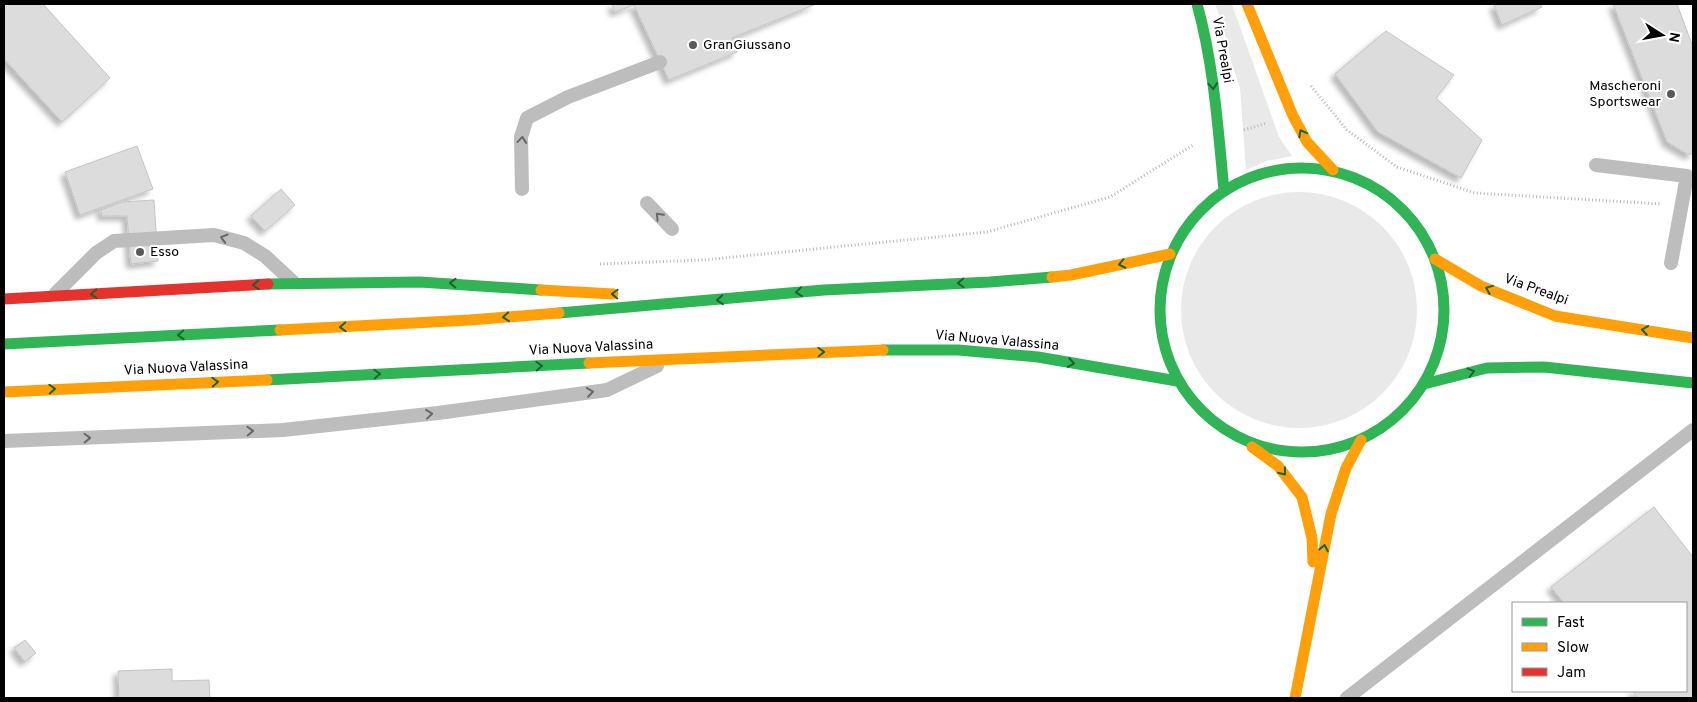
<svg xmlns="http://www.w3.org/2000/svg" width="1697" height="702" font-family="Overpass,sans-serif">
	<defs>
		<filter id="shadow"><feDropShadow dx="-4.5" dy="4.5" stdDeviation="2.5" flood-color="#0004"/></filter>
	</defs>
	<rect width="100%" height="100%" fill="#fff"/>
	<path fill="#e9e9e9" d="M1215 4H1232L1279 137 1292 156 1267 161 1246 170 1240 88 1231 61 1223 26Z
		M1181 310a118 118 0 1 1 236 0a118 118 0 1 1-236 0Z"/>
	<path fill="#dcdcdc" stroke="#c4c4c4" filter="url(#shadow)" d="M4 4H43L110 78 62 122 4 59Z
		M612 4H816L732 38 737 52 669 80 634 5 615 12Z
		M1496 4H1540L1542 7 1502 25 1494 5Z
		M1613 4H1677L1693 47V154H1687L1667 142Z
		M1386 31 1454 75 1436 98 1482 140 1461 178 1378 132 1335 74Z
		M137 146 153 189 80 215 65 172Z
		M281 189 295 205 265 231 251 216Z
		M154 200 158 261 131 264 127 216H102L101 210 122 202Z
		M1654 507 1693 557V698H1638L1632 691H1686V603H1564L1551 587Z
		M25 640 36 653 25 662 14 648Z
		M172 669V681L209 680 210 698H119L118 671Z"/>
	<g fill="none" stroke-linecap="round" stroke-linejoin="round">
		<path stroke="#b8b8b8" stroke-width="3" stroke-dasharray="1 2.5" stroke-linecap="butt" d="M1311 86 1347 130 1397 167 1475 193 1662 204
			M1244 130 1267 123
			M600 264 703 260 987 232 1110 197 1193 145"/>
		<path stroke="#bdbdbd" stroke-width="14" d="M1596 165 1687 176 1671 263
			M522 189 521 137 527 118 568 97 660 62
			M647 203 672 229
			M55 294 96 253 114 241 214 235 244 243 265 256 293 282
			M4 441 283 430 438 413 607 390 657 366
			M1347 698 1693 430"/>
		<path stroke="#30b455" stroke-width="11" d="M1197 4C1214 65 1218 128 1224 191
			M1160 310a142 142 0 1 1 284 0a142 142 0 1 1-284 0Z
			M268 284 420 282 541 290
			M559 313 824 290 990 282 1052 277
			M4 344 280 330
			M883 350H958L1038 357 1177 381
			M267 380 589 363
			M1424 384 1487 368 1544 367 1693 383"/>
		<path stroke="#ff9f0a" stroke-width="11" d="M1247 4 1293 116 1307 142 1333 170
			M1435 259 1481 286 1555 316 1693 338
			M1052 277 1071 275 1170 254
			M541 290 613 294
			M280 330 470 320 559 313
			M589 363 883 350
			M4 392 267 380
			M1252 447 1278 466 1302 497 1312 538 1313 562
			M1295 698 1331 514 1346 468 1361 440"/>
		<path stroke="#e5322d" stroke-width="11" d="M4 299 268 284"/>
	</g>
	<defs><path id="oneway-chevron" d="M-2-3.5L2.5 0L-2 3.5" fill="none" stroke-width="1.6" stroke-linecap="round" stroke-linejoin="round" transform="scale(1.25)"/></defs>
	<g stroke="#1a632f">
		<use href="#oneway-chevron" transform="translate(1213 86) rotate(85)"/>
		<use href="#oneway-chevron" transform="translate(1302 133) rotate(-118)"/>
		<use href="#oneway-chevron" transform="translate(1122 264) rotate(168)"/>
		<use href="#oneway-chevron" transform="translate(453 283) rotate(-178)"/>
		<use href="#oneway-chevron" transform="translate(961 283) rotate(178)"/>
		<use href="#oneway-chevron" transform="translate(256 285) rotate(177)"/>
		<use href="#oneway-chevron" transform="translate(1489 289) rotate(-158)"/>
		<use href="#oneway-chevron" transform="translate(799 292) rotate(174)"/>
		<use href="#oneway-chevron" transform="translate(94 294) rotate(177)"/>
		<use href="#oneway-chevron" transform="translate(615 294) rotate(-178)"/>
		<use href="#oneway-chevron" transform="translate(720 300) rotate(175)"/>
		<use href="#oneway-chevron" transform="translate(506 317) rotate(175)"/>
		<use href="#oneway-chevron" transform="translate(343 327) rotate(177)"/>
		<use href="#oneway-chevron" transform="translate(1645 330) rotate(-171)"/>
		<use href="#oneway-chevron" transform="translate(181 335) rotate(177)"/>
		<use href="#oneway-chevron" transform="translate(821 352) rotate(-2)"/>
		<use href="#oneway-chevron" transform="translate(1071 363) rotate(10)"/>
		<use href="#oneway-chevron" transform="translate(539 366) rotate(-3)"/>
		<use href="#oneway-chevron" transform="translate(1471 372) rotate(-14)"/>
		<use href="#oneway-chevron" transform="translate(377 374) rotate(-3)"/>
		<use href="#oneway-chevron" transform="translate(215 382) rotate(-3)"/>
		<use href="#oneway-chevron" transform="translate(52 389) rotate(-3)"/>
		<use href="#oneway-chevron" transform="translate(1283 472) rotate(52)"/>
		<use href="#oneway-chevron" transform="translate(1324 548) rotate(-79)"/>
	</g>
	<g stroke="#686868">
		<use href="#oneway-chevron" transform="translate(522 140) rotate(-85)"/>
		<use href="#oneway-chevron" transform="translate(659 216) rotate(-134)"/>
		<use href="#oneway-chevron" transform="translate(224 238) rotate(-164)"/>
		<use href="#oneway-chevron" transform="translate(590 392) rotate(-8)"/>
		<use href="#oneway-chevron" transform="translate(429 414) rotate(-6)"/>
		<use href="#oneway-chevron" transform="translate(250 431) rotate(-2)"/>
		<use href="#oneway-chevron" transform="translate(87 438) rotate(-2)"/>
	</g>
	<g fill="#595959" stroke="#fff" stroke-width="2">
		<circle cx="693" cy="45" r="5"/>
		<circle cx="1671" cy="94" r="5"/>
		<circle cx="140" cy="252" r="5"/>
	</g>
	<g text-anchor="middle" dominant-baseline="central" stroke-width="4" stroke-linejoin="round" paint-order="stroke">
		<g font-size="14" fill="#000" stroke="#fff" text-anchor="start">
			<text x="703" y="45">GranGiussano</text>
			<text x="1661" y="86" text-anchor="end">Mascheroni<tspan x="1661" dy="16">Sportswear</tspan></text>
			<text x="150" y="252">Esso</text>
		</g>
		<g font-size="14" fill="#000" stroke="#fff">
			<text transform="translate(1222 50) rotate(80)">Via Prealpi</text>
			<text transform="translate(1536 290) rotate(20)">Via Prealpi</text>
			<text transform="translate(997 341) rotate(5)">Via Nuova Valassina</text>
			<text transform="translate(591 348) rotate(-3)">Via Nuova Valassina</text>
			<text transform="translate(186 368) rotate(-3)">Via Nuova Valassina</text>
		</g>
	</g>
	<rect width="1697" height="702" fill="none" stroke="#000000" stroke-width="10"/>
	<rect x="1512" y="602" width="175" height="90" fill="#ffffff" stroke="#999999"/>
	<rect x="1522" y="618" width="25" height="8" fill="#30b455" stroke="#999999"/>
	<text x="1557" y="627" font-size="15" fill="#000000">Fast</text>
	<rect x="1522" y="643" width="25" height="8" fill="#ff9f0a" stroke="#999999"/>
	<text x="1557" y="652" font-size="15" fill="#000000">Slow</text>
	<rect x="1522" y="668" width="25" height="8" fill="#e5322d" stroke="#999999"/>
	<text x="1557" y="677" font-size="15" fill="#000000">Jam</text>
	<g transform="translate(1662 35) rotate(101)" stroke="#ffffff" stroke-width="4" paint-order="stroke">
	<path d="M0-4L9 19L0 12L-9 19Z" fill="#000000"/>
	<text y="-8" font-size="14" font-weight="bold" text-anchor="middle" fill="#000000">N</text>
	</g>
</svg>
